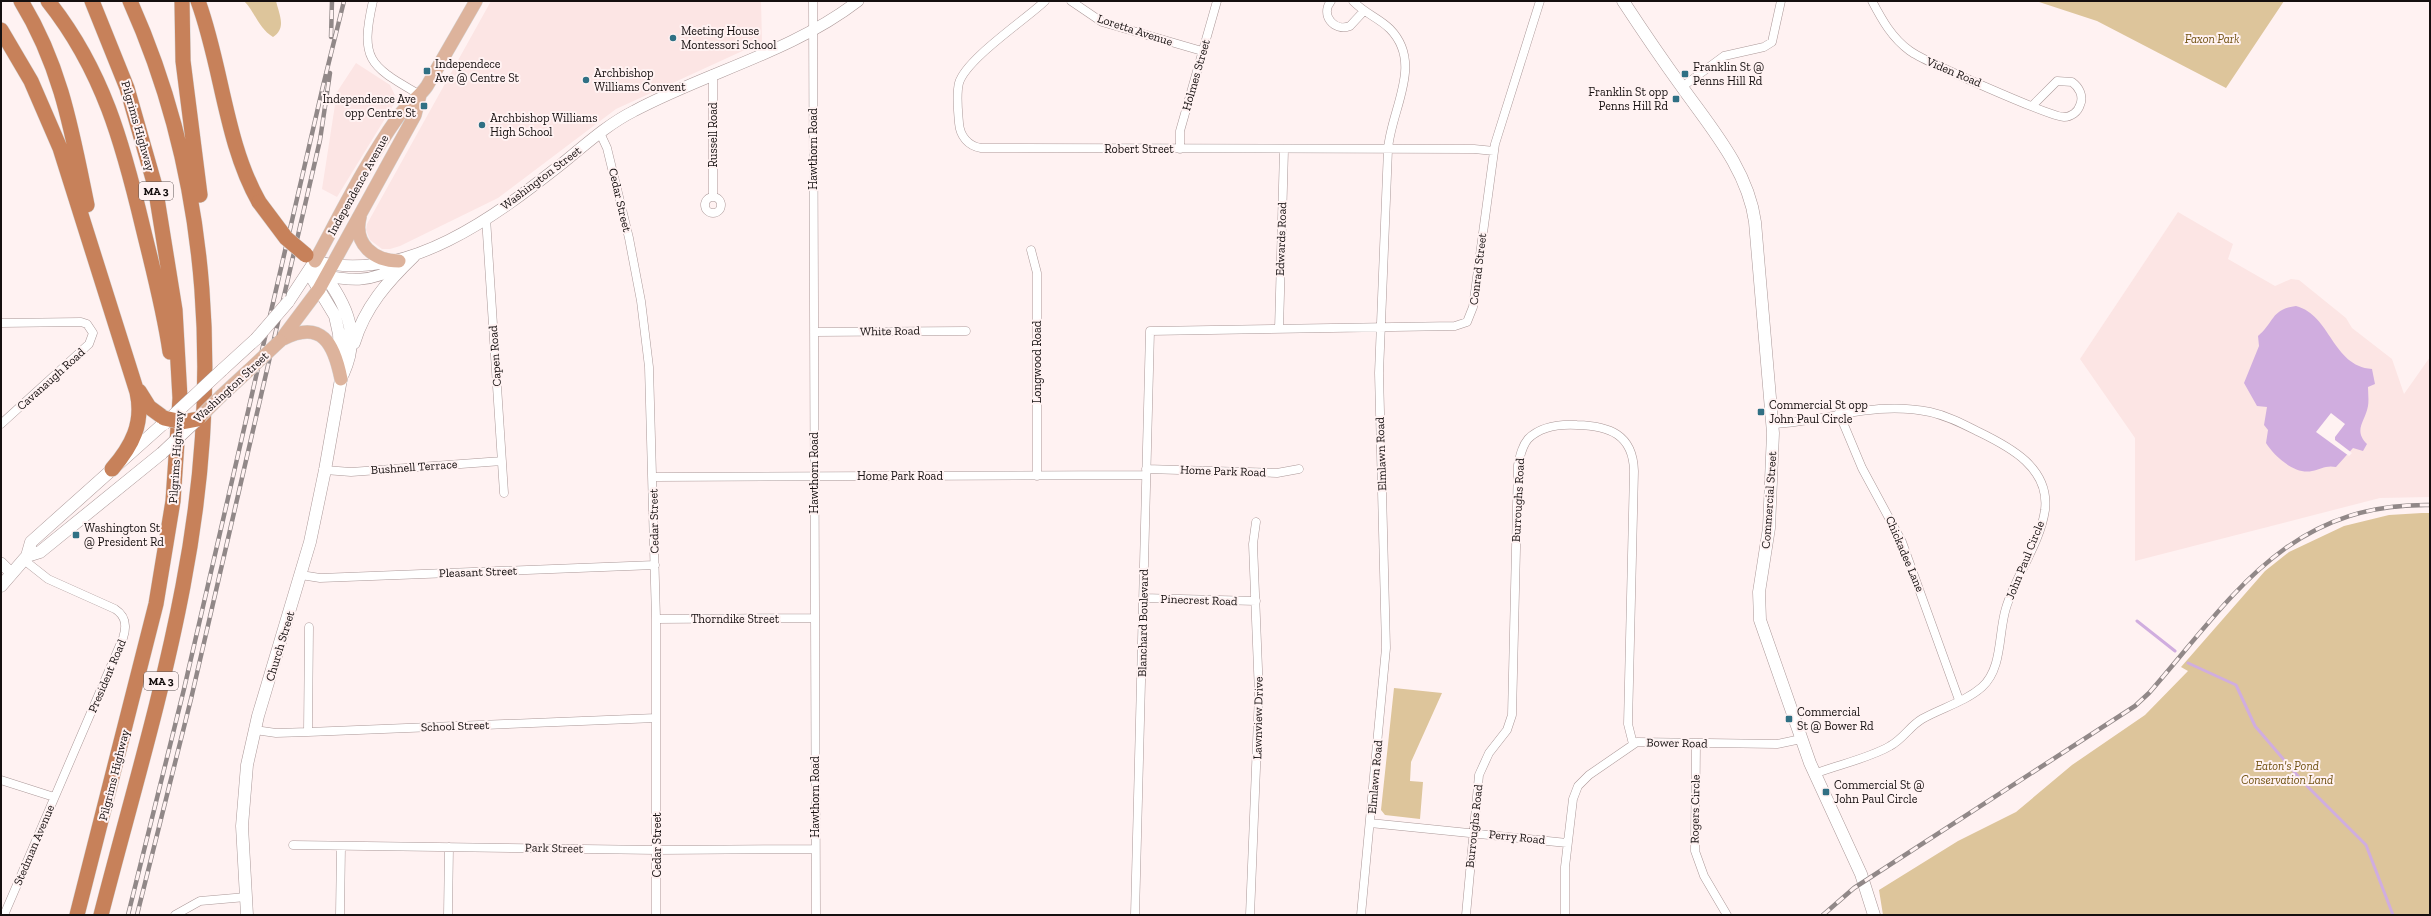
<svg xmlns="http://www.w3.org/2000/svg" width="2431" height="916" font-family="'Zilla Slab',serif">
	<rect width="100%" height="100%" fill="#fff2f2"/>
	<path fill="#fce5e4" d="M491 1H761L762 42 616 109 498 198 400 246 390 249H382L370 240 366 230 367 224Z
		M356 63 390 85 397 99 337 197 322 189 337 92Z
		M2178 212 2233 244 2228 259 2275 286 2291 279 2299 280 2346 318 2352 328 2392 359 2404 394 2430 357V497L2380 498 2135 561V438L2080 359Z"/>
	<path fill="#ddc59b" d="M244 1H276C279 14 287 28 273 37 259 29 255 12 244 1Z
		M2036 1H2284L2226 88 2097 21Z
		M2422 513H2430V915H1883L1879 890 1958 841 2016 812 2072 765 2145 715 2188 671 2181 667 2265 571 2289 552 2344 526 2389 515Z
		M1394 688 1442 693 1411 762 1410 781 1423 782 1420 819 1385 815 1381 810Z"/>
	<path fill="#d0addf" d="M2296 306C2331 315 2332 366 2372 369L2375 384 2368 387C2368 393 2369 400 2368 406 2365 422 2353 430 2367 444L2363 451 2353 448 2336 467C2326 465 2321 469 2312 471 2295 475 2274 456 2266 443L2268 430 2264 425 2267 407 2257 406 2244 383 2259 346 2258 336C2274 323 2271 309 2296 306Z"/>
	<path fill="#fff2f2" d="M2331 413 2345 424 2335 437V440L2352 453 2349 456 2316 432Z"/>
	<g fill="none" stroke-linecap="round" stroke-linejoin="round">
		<path stroke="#d0addf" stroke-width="3" d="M2137 621 2175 651
			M2188 663 2236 685 2255 726 2303 782 2366 845 2393 915"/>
		<g stroke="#ab9898" stroke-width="9">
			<path id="minor" d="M373 1C359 62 371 66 420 95
				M813 1 816 915
				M1045 1C1025 20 966 59 959 83 956 95 958 111 959 123 960 136 968 146 981 148L1474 149 1494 151
				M1071 1 1102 22 1202 51
				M1331 1C1320 15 1334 32 1350 26L1363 12
				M1353 1C1364 13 1379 18 1390 29 1424 64 1391 109 1388 149L1379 373 1386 648 1361 915
				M1872 1C1882 20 1892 38 1910 51 1924 61 2051 117 2064 117 2071 117 2078 112 2080 105 2084 96 2079 87 2072 82L2057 81 2032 106
				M713 74V196
				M1682 87 1724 56 1764 47 1772 42 1781 1
				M600 133 607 148 629 238 641 301 649 367 656 619V915
				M1180 149V131L1217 1
				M705 205a8 8 0 1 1 16 0a8 8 0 1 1-16 0Z
				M486 218 504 493
				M1031 250 1037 273V476
				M1 323 81 322 87 324 93 333 89 344 1 424
				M1279 329 1284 150
				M814 332 966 331
				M1839 413 1862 468 1902 542 1959 700
				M1773 424C1828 422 1872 400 1930 412 1948 416 1963 424 1979 432 2010 447 2050 468 2045 510 2040 544 2016 575 2006 608 1998 633 2003 668 1982 687 1965 702 1941 708 1922 719 1910 726 1903 739 1890 746 1870 758 1837 765 1814 774
				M1146 469 1277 473 1299 469
				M325 470 351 472 502 461
				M654 477 1146 475
				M301 575 320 578 655 565
				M1143 598 1256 601
				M656 619 814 618
				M255 730 276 733 308 732 656 718
				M308 732 309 627
				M1696 743 1695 851 1704 876 1727 915
				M1 780 54 797
				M1370 823 1567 843
				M293 845 657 850 815 849
				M4 915 123 638C127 626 126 616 115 609L48 579 24 560
				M175 915 200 901 246 897
				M340 915 341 846
				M448 915 449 847
				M1135 915 1150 331 1455 326 1467 322 1473 307 1495 144 1540 1
				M1250 915 1259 694 1253 544 1256 522
				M1466 915 1479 775 1489 753 1507 730 1512 715 1518 465C1520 456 1522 446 1528 439 1541 426 1559 424 1577 425 1609 426 1633 434 1634 471L1628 724 1633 744
				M1565 915V867L1573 799 1578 786 1589 775 1637 742 1777 744 1801 739"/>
		</g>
		<g stroke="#ab9898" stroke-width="12">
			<path id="tertiary" d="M315 261C406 285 497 215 564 162 586 144 608 124 634 111 707 72 792 52 858 1
				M309 273C346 280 368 286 402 264
				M1 563 11 573"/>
		</g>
		<g stroke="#ab9898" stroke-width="13">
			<path id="secondary" d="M1623 1C1642 30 1661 58 1682 87 1711 128 1748 170 1755 222L1773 433 1769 528 1759 592 1760 620 1810 763 1861 874 1874 915
				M288 302 315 261C341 298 364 328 343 374
				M354 343C365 307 387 282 414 256
				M222 370 256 339
				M27 556 31 542 163 424
				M1 586 27 556 40 552 162 453
				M247 915 242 826 247 765 258 716 310 542 325 470 341 379 339 334 335 316 309 273"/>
		</g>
		<g stroke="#d5d4d4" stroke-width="14">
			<path id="primary" d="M360 217C353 244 374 261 399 261
				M315 261C341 213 366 162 398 117 406 105 419 98 427 86L476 1
				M283 339C322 319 334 344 341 379
				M280 341 319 289 415 115 420 95
				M221 396 248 371"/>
		</g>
		<g stroke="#d5d4d4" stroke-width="16">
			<path id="motorway" d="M21 1C61 66 72 132 87 205
				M48 1C103 70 123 144 143 228 153 269 164 310 170 352
				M182 1 183 61 200 195
				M198 1C222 66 225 142 259 202
				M1 30 31 81 60 148 137 392C144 423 132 446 112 469
				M139 391 149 407 164 418
				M77 915 156 604 173 501 180 398 175 310 155 186 127 88 92 1
				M101 915C129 806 162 697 183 586 221 389 213 186 130 1"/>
		</g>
		<use href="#minor" stroke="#fff" stroke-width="8"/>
		<use href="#tertiary" stroke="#fff" stroke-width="11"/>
		<use href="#secondary" stroke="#fff" stroke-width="12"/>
		<use href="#primary" stroke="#ddb39c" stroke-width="13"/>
		<use href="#motorway" stroke="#c7815a" stroke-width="15"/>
		<g stroke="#918888" stroke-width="4.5">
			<path id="rail" d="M331 37 332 1
				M128 915 184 689 323 86 344 1
				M137 915 191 699 320 140 330 73
				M1823 915 1854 888 2135 706 2149 693C2232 598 2287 503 2430 505"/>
		</g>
		<use href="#rail" stroke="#fff2f2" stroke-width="3" stroke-dasharray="9" stroke-linecap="butt"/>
		<g stroke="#ab9898" stroke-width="13" stroke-linecap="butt">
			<path id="secondary-bridge" d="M256 339 288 302
				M164 424 222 370
				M162 453 198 419"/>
		</g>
		<g stroke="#d5d4d4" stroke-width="14" stroke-linecap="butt">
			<path id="primary-bridge" d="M248 371 280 341
				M198 419 221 396"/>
		</g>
		<g stroke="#d5d4d4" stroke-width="16" stroke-linecap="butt">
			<path id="motorway-bridge" d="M259 202 286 238 306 255
				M164 418 182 422 198 419"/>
		</g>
		<use href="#secondary-bridge" stroke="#fff" stroke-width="12"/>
		<use href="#primary-bridge" stroke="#ddb39c" stroke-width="13"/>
		<use href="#motorway-bridge" stroke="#c7815a" stroke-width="15"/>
	</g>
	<g fill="#307084" stroke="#fff2f2" stroke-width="1.5">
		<circle cx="673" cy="38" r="4"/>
		<rect x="423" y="67" width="8" height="8" rx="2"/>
		<rect x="1681" y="70" width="8" height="8" rx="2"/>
		<circle cx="586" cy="80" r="4"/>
		<rect x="1672" y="95" width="8" height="8" rx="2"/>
		<rect x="420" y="102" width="8" height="8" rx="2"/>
		<circle cx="482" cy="125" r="4"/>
		<rect x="1757" y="408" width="8" height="8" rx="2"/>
		<rect x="72" y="531" width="8" height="8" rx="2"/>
		<rect x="1785" y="715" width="8" height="8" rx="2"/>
		<rect x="1822" y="788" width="8" height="8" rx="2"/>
	</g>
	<g text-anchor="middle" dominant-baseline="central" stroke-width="4" stroke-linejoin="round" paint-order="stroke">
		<g fill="#fff2f2" stroke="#5b5353" stroke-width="1">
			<rect x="139" y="182" width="34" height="18" rx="3"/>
			<rect x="144" y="672" width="34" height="18" rx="3"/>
		</g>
		<g font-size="11" font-weight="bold" fill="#150f0f">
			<text x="156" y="191">MA 3</text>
			<text x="161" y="681">MA 3</text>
		</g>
		<g font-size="12" fill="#150f0f" stroke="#fff2f2">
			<text transform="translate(1135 30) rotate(18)">Loretta Avenue</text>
			<text transform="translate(1954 72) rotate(23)">Viden Road</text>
			<text transform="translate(1196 75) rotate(-74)">Holmes Street</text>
			<text transform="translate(138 126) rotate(74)">Pilgrims Highway</text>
			<text transform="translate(713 135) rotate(-90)">Russell Road</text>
			<text transform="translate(813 149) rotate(-90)">Hawthorn Road</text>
			<text x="1139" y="149">Robert Street</text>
			<text transform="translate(541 178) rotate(-37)">Washington Street</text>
			<text transform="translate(358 185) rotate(-61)">Independence Avenue</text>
			<text transform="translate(620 200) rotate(77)">Cedar Street</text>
			<text transform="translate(1281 239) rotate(-88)">Edwards Road</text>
			<text transform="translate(1478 269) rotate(-83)">Conrad Street</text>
			<text transform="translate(890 331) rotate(-1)">White Road</text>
			<text transform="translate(495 356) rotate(-94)">Capen Road</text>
			<text transform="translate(1037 362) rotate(-90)">Longwood Road</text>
			<text transform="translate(51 379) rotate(-42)">Cavanaugh Road</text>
			<text transform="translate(231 387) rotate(-43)">Washington Street</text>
			<text transform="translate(1381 454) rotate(-92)">Elmlawn Road</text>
			<text transform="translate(176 457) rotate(-86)">Pilgrims Highway</text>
			<text transform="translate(414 467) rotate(-4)">Bushnell Terrace</text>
			<text transform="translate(1223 471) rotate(2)">Home Park Road</text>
			<text transform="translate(814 473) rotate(-90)">Hawthorn Road</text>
			<text x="900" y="476">Home Park Road</text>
			<text transform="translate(1518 500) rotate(-87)">Burroughs Road</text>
			<text transform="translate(1769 500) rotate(-86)">Commercial Street</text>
			<text transform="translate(654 521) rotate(-91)">Cedar Street</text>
			<text transform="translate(1905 554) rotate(67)">Chickadee Lane</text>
			<text transform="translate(2025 560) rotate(-68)">John Paul Circle</text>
			<text transform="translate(478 572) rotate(-2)">Pleasant Street</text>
			<text transform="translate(1199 600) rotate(2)">Pinecrest Road</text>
			<text x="735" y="619">Thorndike Street</text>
			<text transform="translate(1143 623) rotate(-89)">Blanchard Boulevard</text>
			<text transform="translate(280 646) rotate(-73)">Church Street</text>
			<text transform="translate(107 676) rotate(-67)">President Road</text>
			<text transform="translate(1258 718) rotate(-89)">Lawnview Drive</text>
			<text transform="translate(455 726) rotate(-2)">School Street</text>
			<text transform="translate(1677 743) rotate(1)">Bower Road</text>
			<text transform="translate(114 775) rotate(-76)">Pilgrims Highway</text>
			<text transform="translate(1375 777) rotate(-85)">Elmlawn Road</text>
			<text transform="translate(815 797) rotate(-90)">Hawthorn Road</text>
			<text transform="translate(1695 809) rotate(-89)">Rogers Circle</text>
			<text transform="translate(1474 826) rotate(-84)">Burroughs Road</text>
			<text transform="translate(1517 837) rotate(6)">Perry Road</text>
			<text transform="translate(34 845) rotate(-67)">Stedman Avenue</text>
			<text transform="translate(657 845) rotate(-90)">Cedar Street</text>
			<text transform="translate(554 848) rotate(1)">Park Street</text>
		</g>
		<g font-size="12" fill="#150f0f" stroke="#fff2f2" text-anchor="start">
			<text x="681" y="31">Meeting House<tspan x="681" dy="14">Montessori School</tspan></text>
			<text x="435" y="64">Independece<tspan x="435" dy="14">Ave @ Centre St</tspan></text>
			<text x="1693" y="67">Franklin St @<tspan x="1693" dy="14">Penns Hill Rd</tspan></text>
			<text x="594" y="73">Archbishop<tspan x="594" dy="14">Williams Convent</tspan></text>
			<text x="1668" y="92" text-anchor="end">Franklin St opp<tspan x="1668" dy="14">Penns Hill Rd</tspan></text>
			<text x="416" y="99" text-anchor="end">Independence Ave<tspan x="416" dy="14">opp Centre St</tspan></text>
			<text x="490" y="118">Archbishop Williams<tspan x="490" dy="14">High School</tspan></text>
			<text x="1769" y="405">Commercial St opp<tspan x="1769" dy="14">John Paul Circle</tspan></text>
			<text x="84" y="528">Washington St<tspan x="84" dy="14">@ President Rd</tspan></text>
			<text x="1797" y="712">Commercial<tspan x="1797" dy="14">St @ Bower Rd</tspan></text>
			<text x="1834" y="785">Commercial St @<tspan x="1834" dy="14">John Paul Circle</tspan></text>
		</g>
		<g font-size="12" font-style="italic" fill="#6f500f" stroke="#fff2f2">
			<text x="2212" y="39">Faxon Park</text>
			<text x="2287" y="766">Eaton's Pond<tspan x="2287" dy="14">Conservation Land</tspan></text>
		</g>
	</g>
	<rect width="2431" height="916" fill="none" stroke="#150f0f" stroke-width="4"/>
</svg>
